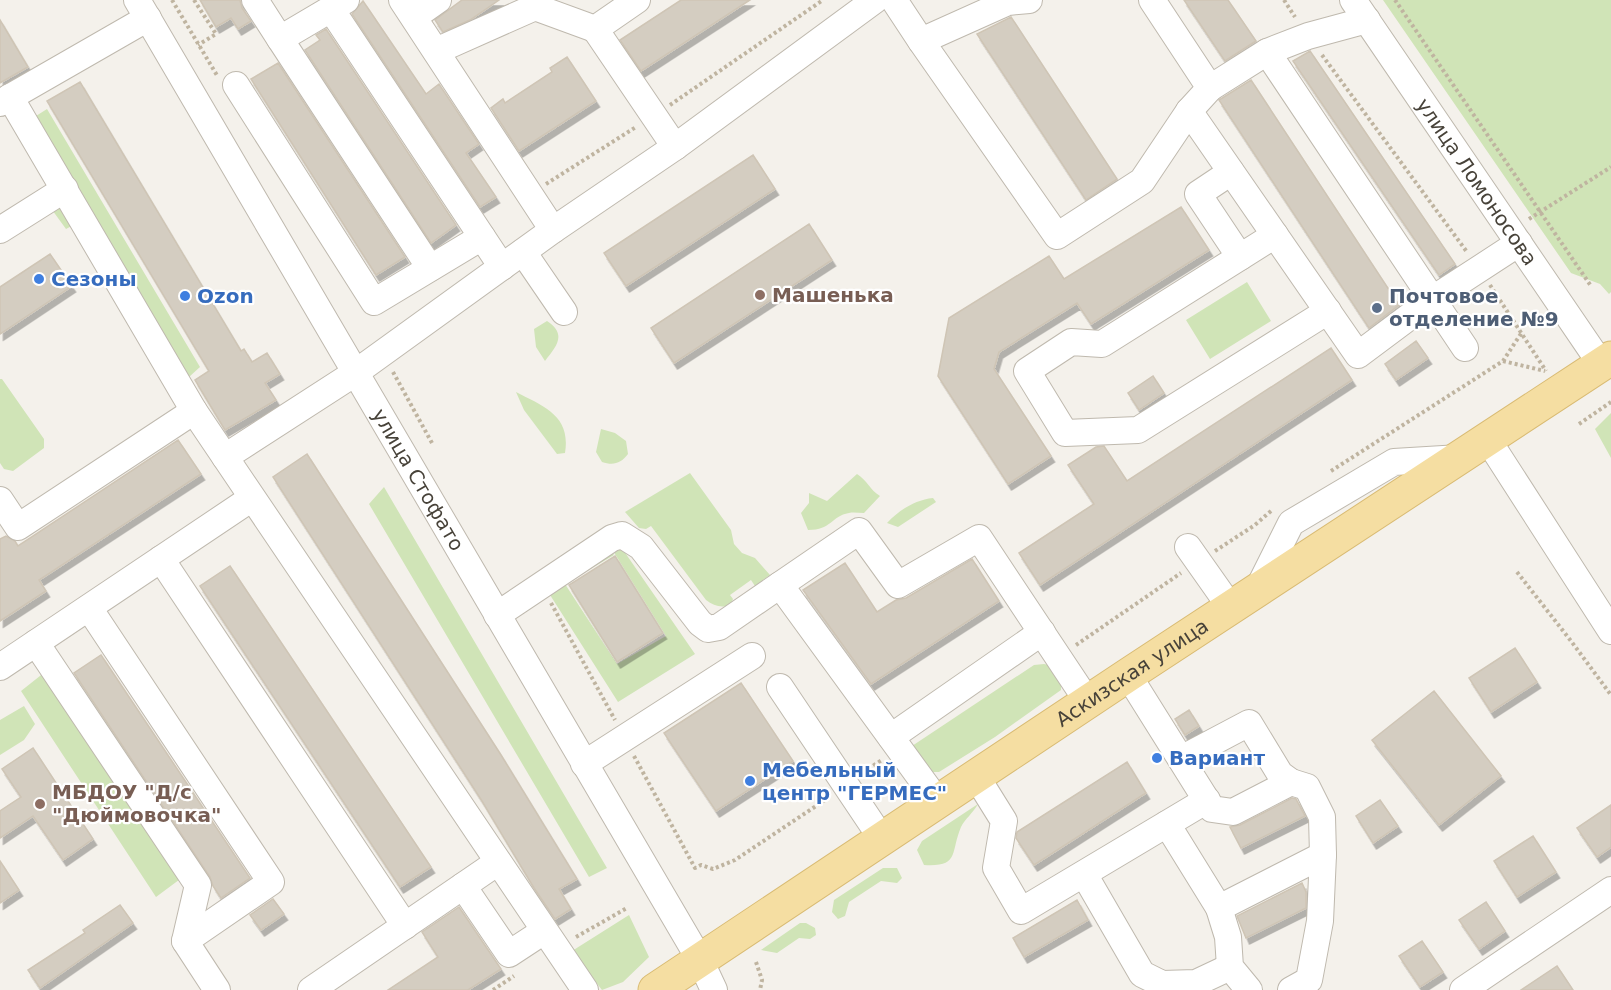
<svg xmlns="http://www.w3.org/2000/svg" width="1611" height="990" font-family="'DejaVu Sans',sans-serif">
	<defs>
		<filter id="shadow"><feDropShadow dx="3.5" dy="6" stdDeviation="0" flood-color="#0004"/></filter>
	</defs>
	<rect width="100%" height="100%" fill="#f4f1eb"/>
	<path fill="#d0e4b7" d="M1383 0H1611V292L1609 294 1600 284 1571 273Z
		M47 109 200 367 189 377 36 116Z
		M70 197 83 220 66 229 50 207Z
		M1247 282 1271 321 1210 359 1186 320Z
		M547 321C567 334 557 346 545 361L536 347 534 329Z
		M0 379H2L44 439V448L13 471 4 469 0 463Z
		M516 392C545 407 571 416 565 453L557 454 524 410Z
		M1611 413V458L1595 429Z
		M601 429 615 433 626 441 628 454C621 463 614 466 602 462L596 452Z
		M690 473 731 530 734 544 742 553 755 558 770 575 755 586 751 580 730 595 733 599 731 604C723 609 714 606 706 600L651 526 646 529 639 528 625 512Z
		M857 474C867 480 870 490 880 496L864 513C859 513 853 512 849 513 831 516 832 530 808 530L801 513 809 503V493L827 501Z
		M384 487 607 868 589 877 369 504Z
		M933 498 936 502 898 527 887 523C899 510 915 500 933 498Z
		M617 541 695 654 618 702 545 587 608 547 614 555 565 584 617 664 666 636 610 546Z
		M1044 664 1058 667 1061 679V690L995 737 939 772H927L909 748 1034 665Z
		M50 668 191 871 156 897 21 691Z
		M24 706 35 724 24 740 0 755V720Z
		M978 804C973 813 965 819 961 827 950 853 960 867 924 865L917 850 922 841Z
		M883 868H897L902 878 897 883 881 881 849 902 845 916 838 919 832 912 834 900Z
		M629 915 649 957 623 982 602 990 572 951Z
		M800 923H806L815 928 816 935 810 939 799 938 777 953 761 950Z"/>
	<path fill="#d4cdc1" stroke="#cfc5b5" stroke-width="1.5" filter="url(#shadow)" d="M200 0H240L242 8 251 21 238 29 231 18 216 27Z
		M462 0H499L470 20 443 32 435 20Z
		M681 0H750L641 71 620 40Z
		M1184 0H1228L1256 41 1225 61Z
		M363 1 426 94 439 84 479 144 466 153 496 197 480 207 352 14Z
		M1011 17 1117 179 1086 200 977 34Z
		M0 20 28 67 0 83Z
		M326 29 456 225 431 243 305 50 320 40 316 35Z
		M1310 51 1455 264 1439 275 1293 61Z
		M567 57 596 101 519 151 491 108 503 99 505 103 552 72 550 68Z
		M278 63 405 257 376 275 251 79Z
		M1251 80 1399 305 1369 328 1219 100Z
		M80 82 241 351 244 349 252 362 267 353 280 374 265 383 276 400 225 430 195 380 209 371 47 101Z
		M753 155 775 189 626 286 604 253Z
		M1181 207 1209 250 1091 324 1077 303 999 352 994 369 1051 456 1008 484 938 376 949 318 1049 256 1064 279Z
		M809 224 832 260 674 363 651 328Z
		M50 254 72 286 0 334V287Z
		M1416 341 1428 358 1396 380 1385 364Z
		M1331 348 1352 380 1040 585 1019 553 1094 504 1068 465 1096 447 1104 446 1127 481Z
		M1153 376 1164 393 1139 410 1128 393Z
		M178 440 201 474 39 580 46 591 0 621V539L6 536 15 541 18 546Z
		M307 454 501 755 577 879 559 889 571 909 555 919 534 888 482 801 273 477Z
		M615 556 663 633 617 662 569 585Z
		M972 559 999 601 871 684 803 590 845 563 877 612 896 600 906 598Z
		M230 566 431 867 400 887 200 586Z
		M1515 648 1537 682 1491 712 1469 678Z
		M101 655 250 878 221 898 213 886 210 877 74 673Z
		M741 683 793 761 716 811 664 733Z
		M1434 691 1501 776 1439 825 1372 740Z
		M1189 710 1199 726 1185 735 1175 719Z
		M33 748 93 839 63 860 33 816 0 838V811L21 797 2 769Z
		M1127 762 1146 793 1034 865 1016 838 1017 832Z
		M1292 798 1296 799 1305 816 1241 848 1230 827 1240 825Z
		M1380 800 1398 826 1373 843 1356 816Z
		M1611 805V847L1597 857 1577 828Z
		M1533 836 1556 872 1517 897 1494 861Z
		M0 861 19 890 0 903Z
		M1302 883 1306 892V908L1246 938 1237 916Z
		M273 899 284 914 261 930 250 915Z
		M1077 900 1088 920 1024 957 1013 938Z
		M1486 902 1505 931 1479 949 1459 920Z
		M120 905 133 923 40 988 28 970 85 933 83 930Z
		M459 907 501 969 468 990H388L438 957 422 932Z
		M1422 941 1443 972 1420 987 1399 956Z
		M1557 966 1573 990H1521Z"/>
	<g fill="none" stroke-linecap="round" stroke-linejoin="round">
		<g stroke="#bfb9ae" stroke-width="28">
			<g id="minor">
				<path id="s1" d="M137 0 700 960 714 990"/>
				<path d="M255 0 280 39 346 0"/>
				<path d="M402 0 553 230"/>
				<path d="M894 0 921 41 1008 2 1029 0"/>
				<path id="s2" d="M1353 0 1601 364"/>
				<path d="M331 9 502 267"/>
				<path d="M414 17 438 0"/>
				<path d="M595 29 675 147"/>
				<path d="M280 39 430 268"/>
				<path d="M921 41 1057 236 1142 181 1189 111 1210 88 1152 0"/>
				<path d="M436 51 535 7 595 29 637 0"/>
				<path d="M1267 52 1465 348"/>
				<path d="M236 85 374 302 482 237"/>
				<path d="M1210 88 1267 52 1308 36 1367 20"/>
				<path d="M10 97 194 411 225 457"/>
				<path d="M0 103 148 18"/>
				<path d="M1189 111 1358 355 1433 299 1519 243"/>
				<path d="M1231 172 1198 194 1240 257"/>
				<path d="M0 230 65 189"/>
				<path d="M1275 235 1102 344 1071 342 1027 371 1065 433 1138 430 1328 311"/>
				<path d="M523 252 564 312"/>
				<path d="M1488 440 1611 631"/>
				<path d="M0 500 18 527 194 411"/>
				<path d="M1188 547 1231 608"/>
				<path d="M161 559 405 926"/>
				<path d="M1257 591 1291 523 1394 462 1460 458"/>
				<path d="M89 608 271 882 185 941"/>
				<path d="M497 615 612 538 622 535 641 547 700 623 708 629 719 627 780 585"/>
				<path d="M36 643 198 885 185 941 217 990"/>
				<path d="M0 667 252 498"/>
				<path d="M1128 675 1212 809 1233 812 1291 782"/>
				<path d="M780 687 882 839"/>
				<path d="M891 737 1042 632"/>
				<path d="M1181 759 1249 723 1280 774 1291 782 1307 787 1322 817 1323 855 1320 921 1309 980 1291 990"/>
				<path d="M584 764 752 656"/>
				<path d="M976 776 1004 821 996 868 1021 911 1207 800"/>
				<path d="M938 802 780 585 859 531 898 585 979 538 1088 702"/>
				<path d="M1167 824 1219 908 1323 855"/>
				<path d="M1084 874 1142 974 1162 984 1196 983 1230 967"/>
				<path d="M463 886 509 954 544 931"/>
				<path d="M1219 908 1228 937 1230 967 1249 990"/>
				<path d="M311 990 498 862"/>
				<path d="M585 990 225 457 355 373 553 230 675 147 875 0"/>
				<path d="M1463 990 1611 890"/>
			</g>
		</g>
		<g stroke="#d9bb73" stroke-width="35">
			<g id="major">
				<path id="s3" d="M655 990 1128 675 1611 358"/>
			</g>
		</g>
		<path stroke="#bfb4a0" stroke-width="4" stroke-dasharray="3 3" stroke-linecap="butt" d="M172 0 218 77
			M194 0 216 34 198 45
			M1284 0 1295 17
			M1395 0 1591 286
			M1322 55 1467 252
			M670 105 823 0
			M546 184 636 127
			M1529 219 1611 167
			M1490 285 1546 371
			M1503 361 1545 371
			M393 372 432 443
			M1579 424 1611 402
			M1331 471 1503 361 1522 332
			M1215 551 1255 525 1272 510
			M1517 572 1571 641 1611 695
			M551 603 615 720
			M1076 645 1181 573
			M634 756 695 868 701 865 713 869 735 860 828 798
			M863 772 882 760
			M576 937 627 908
			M756 962 762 980 760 990
			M493 990 514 976"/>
		<use href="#minor" stroke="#fff" stroke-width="26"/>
		<use href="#major" stroke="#f5dea2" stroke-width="33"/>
	</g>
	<g fill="#3f7fe0" stroke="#fff" stroke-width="2">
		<circle cx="39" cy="279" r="6"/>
		<circle cx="185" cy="296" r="6"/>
		<circle cx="1157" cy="758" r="6"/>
		<circle cx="750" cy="781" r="6"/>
	</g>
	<g fill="#8d6e63" stroke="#fff" stroke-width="2">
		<circle cx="760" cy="295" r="6"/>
		<circle cx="40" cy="804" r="6"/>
	</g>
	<circle fill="#5c6f8a" stroke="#fff" stroke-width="2" cx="1377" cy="308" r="6"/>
	<g text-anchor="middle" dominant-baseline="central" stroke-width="4.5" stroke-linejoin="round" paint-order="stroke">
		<g font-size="20" fill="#474239" stroke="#fff">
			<text stroke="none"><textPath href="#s2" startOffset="220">улица Ломоносова</textPath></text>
			<text stroke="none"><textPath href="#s1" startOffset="556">улица Стофато</textPath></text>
			<text stroke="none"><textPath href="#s3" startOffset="573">Аскизская улица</textPath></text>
		</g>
		<g font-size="20" font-weight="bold" fill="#366cbe" stroke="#fff" text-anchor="start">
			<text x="51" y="279">Сезоны</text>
			<text x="197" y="296">Ozon</text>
			<text x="1169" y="758">Вариант</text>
			<text x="762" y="770">Мебельный<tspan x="762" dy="23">центр "ГЕРМЕС"</tspan></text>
		</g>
		<g font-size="20" font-weight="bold" fill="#785e54" stroke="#fff" text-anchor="start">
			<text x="772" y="295">Машенька</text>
			<text x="52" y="792">МБДОУ "Д/с<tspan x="52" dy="23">"Дюймовочка"</tspan></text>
		</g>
		<g font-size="20" font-weight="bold" fill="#4e5e75" stroke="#fff" text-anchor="start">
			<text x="1389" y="296">Почтовое<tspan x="1389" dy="23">отделение №9</tspan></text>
		</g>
	</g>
</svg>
